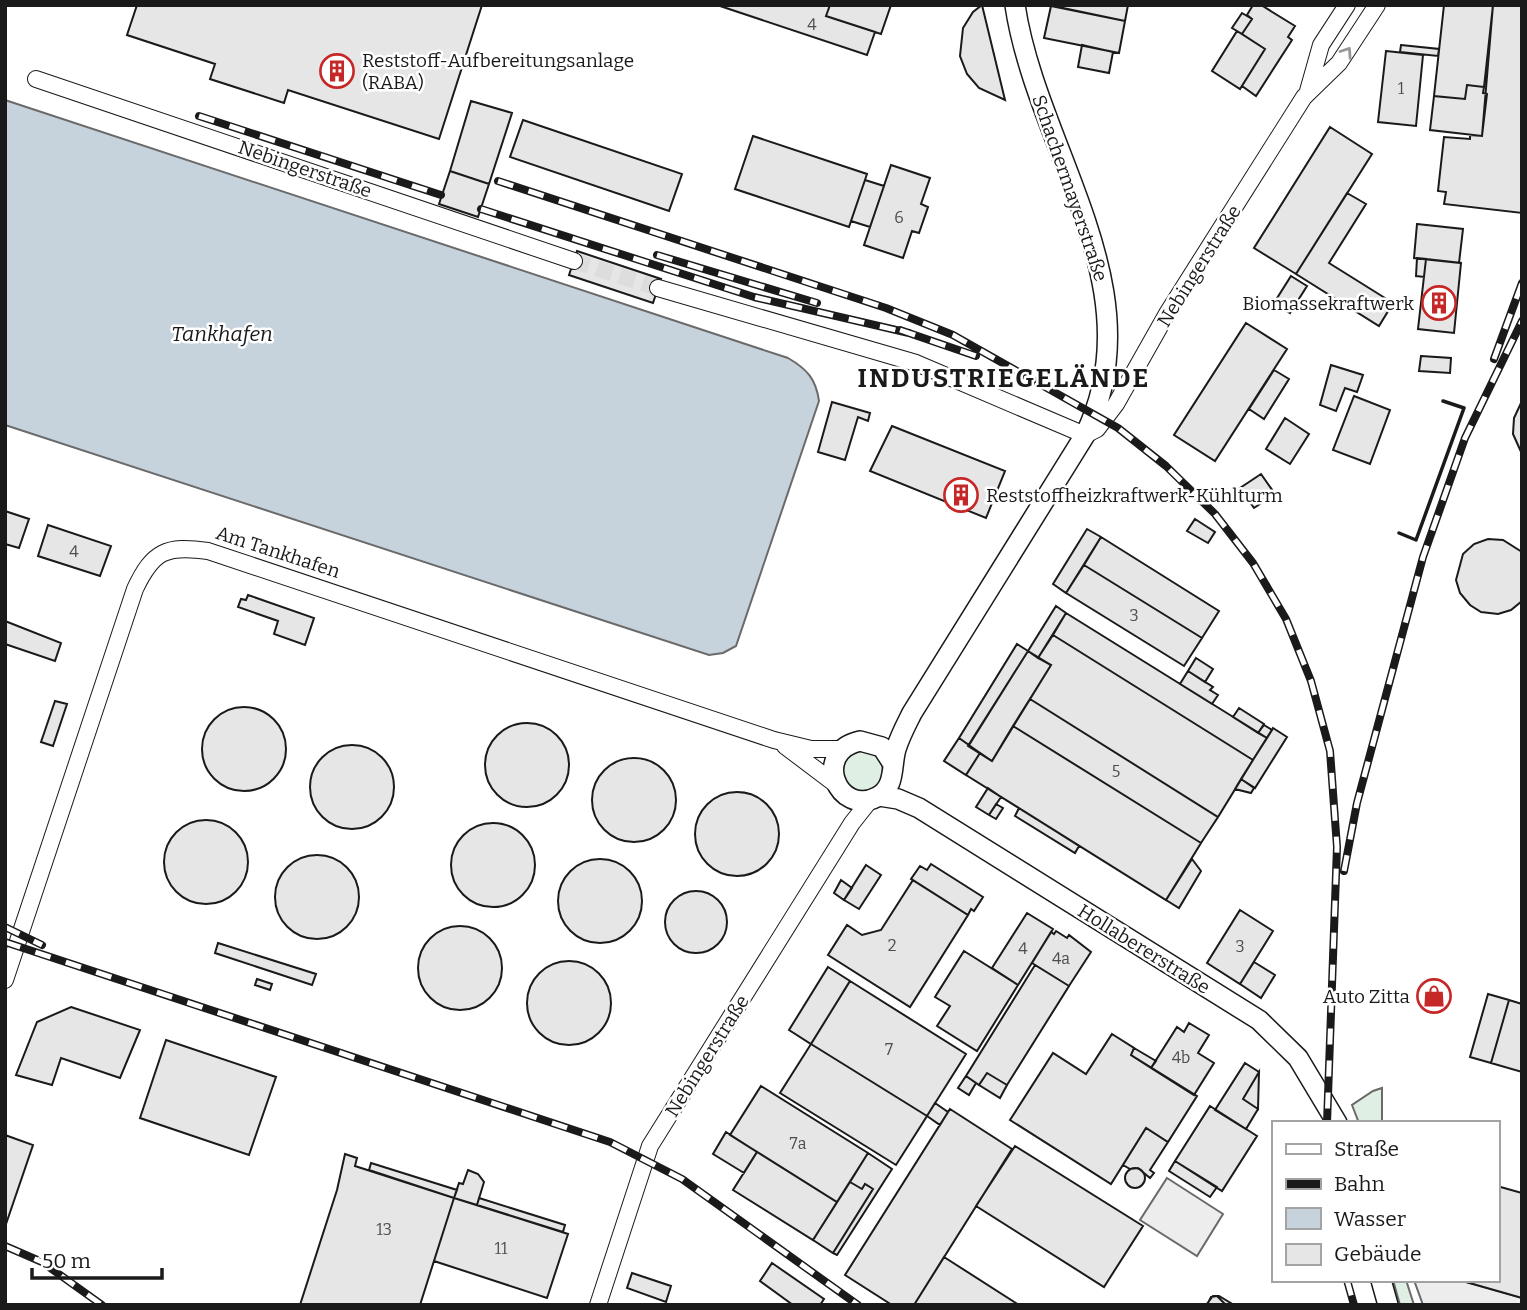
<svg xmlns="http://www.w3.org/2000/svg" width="1527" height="1310" font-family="Bitter,serif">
	<rect width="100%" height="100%" fill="#fff"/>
	<path fill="#e0efe3" stroke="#6a6a6a" stroke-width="2" d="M843 771a20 20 0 1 1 40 0a20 20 0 1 1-40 0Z
		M1382 1088V1123H1359L1352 1105 1373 1091Z
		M1393 1280H1406L1414 1305H1400Z"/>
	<path fill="#ededed" stroke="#6a6a6a" stroke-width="2" d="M1167 1178 1223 1214 1197 1256 1140 1220Z
		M1414 1280H1459L1522 1298V1305H1423Z"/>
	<path fill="#c6d2dc" stroke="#6a6a6a" stroke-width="2" d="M5 100 788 358C807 369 816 379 819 401L736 646 723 653 709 655 5 425Z"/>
	<path fill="#e6e6e6" stroke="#1a1a1a" stroke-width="2" d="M137 5H482L439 139 288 90 284 103 210 79 215 64 127 35Z
		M717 5H830L826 16 875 32 867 55Z
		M830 5H891L881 34 826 16Z
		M982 5 1005 100 979 88 967 74 960 56 963 28 973 12Z
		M1063 5H1128L1125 21 1063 8Z
		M1253 5H1261L1295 26 1288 37 1292 40 1256 96 1242 86 1265 49 1242 34 1252 19 1247 15Z
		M1444 5H1493L1484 87 1467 85 1465 99 1434 96Z
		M1493 5H1522V213L1444 204 1446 192 1438 191 1444 137 1470 139V135L1482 136Z
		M1051 6 1125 21 1119 53 1044 38Z
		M1242 13 1252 19 1242 34 1232 28Z
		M1237 31 1265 49 1240 89 1212 71Z
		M1082 45 1113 52 1109 73 1078 67Z
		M1401 45 1439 49 1438 56 1400 52Z
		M1386 51 1423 55 1416 126 1378 122Z
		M1467 85 1484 87 1483 93 1487 94 1482 136 1430 130 1434 96 1465 99Z
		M471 101 512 113 489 184 450 171Z
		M523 120 682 174 669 211 510 157Z
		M1330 127 1372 154 1296 274 1254 248Z
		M753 136 867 174 849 227 735 189Z
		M891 165 930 178 921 204 928 207 919 233 912 231 903 258 864 245Z
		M450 171 489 184 478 217 439 204Z
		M865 180 884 186 870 227 851 221Z
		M1347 193 1366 204 1329 263 1393 303 1379 326 1296 274Z
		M1417 224 1463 229 1459 263 1414 258Z
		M577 251 661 279 653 303 569 275Z
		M1417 258 1426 259 1424 277 1416 276Z
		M1426 259 1461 263 1454 333 1418 329Z
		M1291 276 1307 286 1290 313 1274 303Z
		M1246 323 1287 349 1215 461 1174 435Z
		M1421 356 1451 358 1450 373 1419 371Z
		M1331 365 1363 375 1357 392 1345 388 1336 411 1320 405Z
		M1274 370 1289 379 1264 419 1249 409Z
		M1354 396 1390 410 1370 464 1333 450Z
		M832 402 870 413 868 421 858 417 845 460 818 452Z
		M1521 403H1522V454L1513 434 1514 418Z
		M1285 418 1309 434 1290 464 1266 449Z
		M892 426 1005 471 986 518 870 471Z
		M1261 474 1275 494 1254 508 1240 488Z
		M5 511 29 519 19 548 5 544Z
		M1195 519 1215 532 1208 543 1187 531Z
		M48 525 111 546 100 576 38 556Z
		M1087 529 1101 537 1066 593 1053 584Z
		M1101 537 1219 611 1202 638 1084 565Z
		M1488 539 1503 540 1522 552V601L1511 610 1498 614 1481 612 1470 605 1460 593 1456 580 1463 554 1474 544Z
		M1084 565 1202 638 1184 666 1066 593Z
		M248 595 314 618 305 645 274 634 278 621 238 607 241 599 246 600Z
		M1056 606 1066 613 1038 658 1028 651Z
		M1066 613 1267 738 1253 760 1053 635Z
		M5 621 61 643 55 661 5 644Z
		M1053 635 1253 760 1218 817 1030 699 1051 665 1038 658Z
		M1017 644 1028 651 969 745 959 738Z
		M1028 651 1051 665 992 761 968 746Z
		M1196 658 1213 669 1205 682 1188 671Z
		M1188 671 1213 687 1210 690 1218 695 1212 704 1180 684Z
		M1030 699 1218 817 1201 843 1013 726Z
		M55 701 67 704 53 746 41 742Z
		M202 749a42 42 0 1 1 84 0a42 42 0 1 1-84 0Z
		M1239 708 1264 724 1258 733 1233 717Z
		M485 765a42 42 0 1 1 84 0a42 42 0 1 1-84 0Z
		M1264 725 1272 730 1267 738 1258 733Z
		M1013 726 1201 843 1166 900 966 775 980 753 992 761Z
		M1273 728 1287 737 1255 788 1241 779Z
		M959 738 980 753 966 775 944 761Z
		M310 787a42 42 0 1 1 84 0a42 42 0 1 1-84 0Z
		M592 800a42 42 0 1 1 84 0a42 42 0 1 1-84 0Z
		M1241 779 1254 788 1251 793 1235 789Z
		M988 788 1001 797 989 815 976 807Z
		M695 834a42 42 0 1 1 84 0a42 42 0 1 1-84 0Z
		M996 804 1003 808 996 819 989 815Z
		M1019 808 1079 846 1075 853 1015 816Z
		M164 862a42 42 0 1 1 84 0a42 42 0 1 1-84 0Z
		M451 865a42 42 0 1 1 84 0a42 42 0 1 1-84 0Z
		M275 897a42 42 0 1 1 84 0a42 42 0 1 1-84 0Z
		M558 901a42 42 0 1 1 84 0a42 42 0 1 1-84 0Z
		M1192 859 1201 871 1179 908 1166 900Z
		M931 864 983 897 974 911 971 909 968 915 911 879 920 866 927 870Z
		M866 865 881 875 859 909 844 900Z
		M841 880 852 888 844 900 834 893Z
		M913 880 968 915 910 1007 828 955 847 925 862 935 881 930Z
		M665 922a31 31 0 1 1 62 0a31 31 0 1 1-62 0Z
		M1240 910 1273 931 1240 984 1207 963Z
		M1027 913 1053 929 1018 985 992 968Z
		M418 968a42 42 0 1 1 84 0a42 42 0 1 1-84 0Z
		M1056 931 1067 938 1069 935 1091 952 1069 986 1032 963 1051 932 1054 934Z
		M218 943 316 974 312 985 215 953Z
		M964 951 1018 985 977 1051 937 1026 950 1006 935 997Z
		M527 1003a42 42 0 1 1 84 0a42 42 0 1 1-84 0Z
		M1254 962 1275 975 1261 998 1240 984Z
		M1035 965 1069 986 1007 1085 987 1073 979 1085 966 1076Z
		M828 967 850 981 811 1044 789 1030Z
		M257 979 272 984 270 990 255 985Z
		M850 981 966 1054 927 1116 811 1044Z
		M1488 994 1509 1000 1491 1063 1470 1057Z
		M1509 1000 1522 1004V1072L1491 1063Z
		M71 1007 140 1030 120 1078 61 1058 52 1085 16 1075 37 1022Z
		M1189 1023 1209 1035 1198 1053 1214 1063 1194 1095 1151 1068 1177 1027 1184 1032Z
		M1112 1034 1134 1048 1131 1055 1197 1096 1168 1142 1146 1128 1111 1184 1010 1120 1053 1053 1086 1074Z
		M166 1040 276 1077 249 1155 140 1118Z
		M811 1044 927 1116 896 1165 780 1093Z
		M1134 1048 1156 1061 1151 1068 1131 1055Z
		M1245 1063 1259 1072 1243 1099 1258 1109 1246 1129 1215 1110Z
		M1259 1072 1258 1109 1243 1099Z
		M987 1073 1007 1085 1000 1098 979 1085Z
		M966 1076 976 1083 969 1095 958 1088Z
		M761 1086 868 1153 837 1202 730 1135Z
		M935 1103 948 1112 940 1125 927 1116Z
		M1210 1106 1257 1136 1222 1191 1175 1161Z
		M950 1109 1012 1149 914 1305H892L845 1275Z
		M1146 1128 1168 1142 1150 1170 1154 1173 1150 1178 1138 1168 1130 1169 1123 1165Z
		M726 1132 757 1152 744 1173 713 1154Z
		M5 1135 33 1145 5 1227Z
		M1015 1146 1143 1226 1104 1287 976 1206Z
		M757 1152 837 1202 813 1240 733 1190Z
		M868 1153 892 1169 837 1255 833 1253 873 1189 865 1184 862 1189 850 1182Z
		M345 1154 357 1158 355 1166 454 1198 420 1305H300L337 1190Z
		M1175 1161 1217 1187 1210 1197 1169 1171Z
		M371 1163 457 1190 454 1198 369 1170Z
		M1125 1178a10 10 0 1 1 20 0a10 10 0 1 1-20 0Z
		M468 1170 478 1174 484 1182 477 1205 454 1198 459 1183 463 1184Z
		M850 1182 862 1189 865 1184 873 1189 833 1253 813 1240Z
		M1497 1186 1522 1193V1298L1459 1280H1497Z
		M454 1198 568 1234 547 1298 434 1261Z
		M479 1198 565 1225 563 1232 477 1205Z
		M944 1257 1019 1305H914Z
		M772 1263 824 1299 820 1305H793L760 1281Z
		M632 1273 671 1286 666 1302 627 1288Z
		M1213 1296H1219L1234 1305H1206Z
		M1217 1296 1226 1305H1207L1211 1297Z"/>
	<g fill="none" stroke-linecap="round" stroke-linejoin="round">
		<path stroke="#ddd" stroke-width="16" stroke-dasharray="16 8" stroke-linecap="butt" d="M574 261 658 288"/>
		<g stroke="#1a1a1a" stroke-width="18">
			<path id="minor" d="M36 79 574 261
				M1308 91 1321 45 1347 5
				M658 288 916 363 1085 435 1097 429 1116 404 1168 312 1304 97 1339 63 1377 5
				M785 746 838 786
				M5 980 135 589C153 551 166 545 208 551L774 740 811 749H842
				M598 1305 650 1146 852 823 871 799"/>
		</g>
		<g stroke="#1a1a1a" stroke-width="22">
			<path id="tertiary" d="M893 764 882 747 860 741C811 752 838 817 877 797 896 787 891 766 896 749 900 736 906 725 912 713L1085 435C1157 289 1036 148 1015 5
				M879 796 898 799 919 808 1259 1020 1298 1058 1337 1123
				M1381 1280 1388 1305"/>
		</g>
		<use href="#minor" stroke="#fff" stroke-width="16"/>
		<use href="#tertiary" stroke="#fff" stroke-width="19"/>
		<g stroke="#1a1a1a" stroke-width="8">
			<path id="rail" d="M199 116 441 195
				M498 181 886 308 953 335 1118 428 1166 466 1215 514 1253 563 1286 619 1311 681 1330 751 1337 847 1327 1123
				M481 209 754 297 909 333
				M657 255 817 303
				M900 330 976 356
				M1494 359 1522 283
				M1344 871 1357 803 1423 557 1465 438 1522 321
				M5 927 42 945
				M5 942 610 1142 682 1179 858 1305
				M5 1246 42 1262 102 1305
				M1347 1280 1354 1305"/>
		</g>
		<use href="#rail" stroke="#fff" stroke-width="5" stroke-dasharray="16" stroke-linecap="butt"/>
		<path stroke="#1a1a1a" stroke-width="3.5" d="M1399 533 1416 540 1464 408 1443 401"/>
	</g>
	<defs><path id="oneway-chevron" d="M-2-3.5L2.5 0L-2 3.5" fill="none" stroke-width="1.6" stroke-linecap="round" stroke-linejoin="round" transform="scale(1.75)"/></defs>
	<use stroke="#989898" href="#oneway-chevron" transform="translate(1347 52) rotate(-56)"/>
	<defs>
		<g id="building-ring" transform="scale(1.75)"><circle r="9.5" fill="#fff" stroke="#c62828" stroke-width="1.5"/><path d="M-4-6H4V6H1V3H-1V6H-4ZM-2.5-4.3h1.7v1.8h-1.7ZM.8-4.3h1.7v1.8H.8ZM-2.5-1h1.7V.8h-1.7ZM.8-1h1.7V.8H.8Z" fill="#c62828"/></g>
		<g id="shop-ring" transform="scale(1.75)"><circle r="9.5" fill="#fff" stroke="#c62828" stroke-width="1.5"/><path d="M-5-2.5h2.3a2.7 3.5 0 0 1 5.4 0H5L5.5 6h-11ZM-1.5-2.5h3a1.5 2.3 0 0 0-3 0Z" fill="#c62828"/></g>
	</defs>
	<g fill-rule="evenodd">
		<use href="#building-ring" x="337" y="71"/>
		<use href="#building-ring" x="1439" y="303"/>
		<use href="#building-ring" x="961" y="495"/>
		<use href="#shop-ring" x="1434" y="996"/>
	</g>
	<g text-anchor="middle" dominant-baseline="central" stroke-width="5" stroke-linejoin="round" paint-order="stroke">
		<g font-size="16" fill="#4d4d4d">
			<text x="812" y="24">4</text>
			<text x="1401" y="88">1</text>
			<text x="899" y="217">6</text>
			<text x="74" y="551">4</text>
			<text x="1134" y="615">3</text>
			<text x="1116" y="771">5</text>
			<text x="892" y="945">2</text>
			<text x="1240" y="946">3</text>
			<text x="1023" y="948">4</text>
			<text x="1061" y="958">4a</text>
			<text x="889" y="1049">7</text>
			<text x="1181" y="1057">4b</text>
			<text x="798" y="1143">7a</text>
			<text x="384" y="1229">13</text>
			<text x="501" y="1248">11</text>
		</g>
		<g font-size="19" fill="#1a1a1a" stroke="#fff" text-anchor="start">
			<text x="362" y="60">Reststoff-Aufbereitungsanlage<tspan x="362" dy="22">(RABA)</tspan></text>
			<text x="1414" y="303" text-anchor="end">Biomassekraftwerk</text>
			<text x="986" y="495">Reststoffheizkraftwerk-Kühlturm</text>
			<text x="1410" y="996" text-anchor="end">Auto Zitta</text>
		</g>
		<g font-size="19" fill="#1a1a1a" stroke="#fff">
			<text transform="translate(305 169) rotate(19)">Nebingerstraße</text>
			<text transform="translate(1070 188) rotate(71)">Schachermayerstraße</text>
			<text transform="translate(1199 266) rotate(-58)">Nebingerstraße</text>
			<text transform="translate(278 552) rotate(18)">Am Tankhafen</text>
			<text transform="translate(1144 949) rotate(32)">Hollabererstraße</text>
			<text transform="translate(707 1056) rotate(-58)">Nebingerstraße</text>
		</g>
		<g font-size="21" font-style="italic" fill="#1a1a1a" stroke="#fff">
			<text x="222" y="334">Tankhafen</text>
		</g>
		<g font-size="26" font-weight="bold" letter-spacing="2" fill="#1a1a1a" stroke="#fff">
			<text x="1004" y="378">INDUSTRIEGELÄNDE</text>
		</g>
	</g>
	<rect width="1527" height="1310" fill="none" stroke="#1a1a1a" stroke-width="14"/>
	<rect x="1272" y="1121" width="228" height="161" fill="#ffffff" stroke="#a3a3a3" stroke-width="2"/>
	<rect x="1286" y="1144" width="35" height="10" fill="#ffffff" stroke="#a3a3a3" stroke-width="2"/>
	<text x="1334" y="1156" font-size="21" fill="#1a1a1a">Straße</text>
	<rect x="1286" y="1179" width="35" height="10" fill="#1a1a1a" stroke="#a3a3a3" stroke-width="2"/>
	<text x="1334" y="1191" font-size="21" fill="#1a1a1a">Bahn</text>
	<rect x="1286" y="1208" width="35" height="21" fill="#c6d2dc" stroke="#a3a3a3" stroke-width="2"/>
	<text x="1334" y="1226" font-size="21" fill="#1a1a1a">Wasser</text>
	<rect x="1286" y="1244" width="35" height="21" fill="#e6e6e6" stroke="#a3a3a3" stroke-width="2"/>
	<text x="1334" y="1261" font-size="21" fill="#1a1a1a">Gebäude</text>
	<path d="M32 1268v10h130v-10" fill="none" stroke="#1a1a1a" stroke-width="3.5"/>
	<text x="42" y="1268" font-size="21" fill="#1a1a1a" stroke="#ffffff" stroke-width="5" paint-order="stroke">50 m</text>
</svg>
